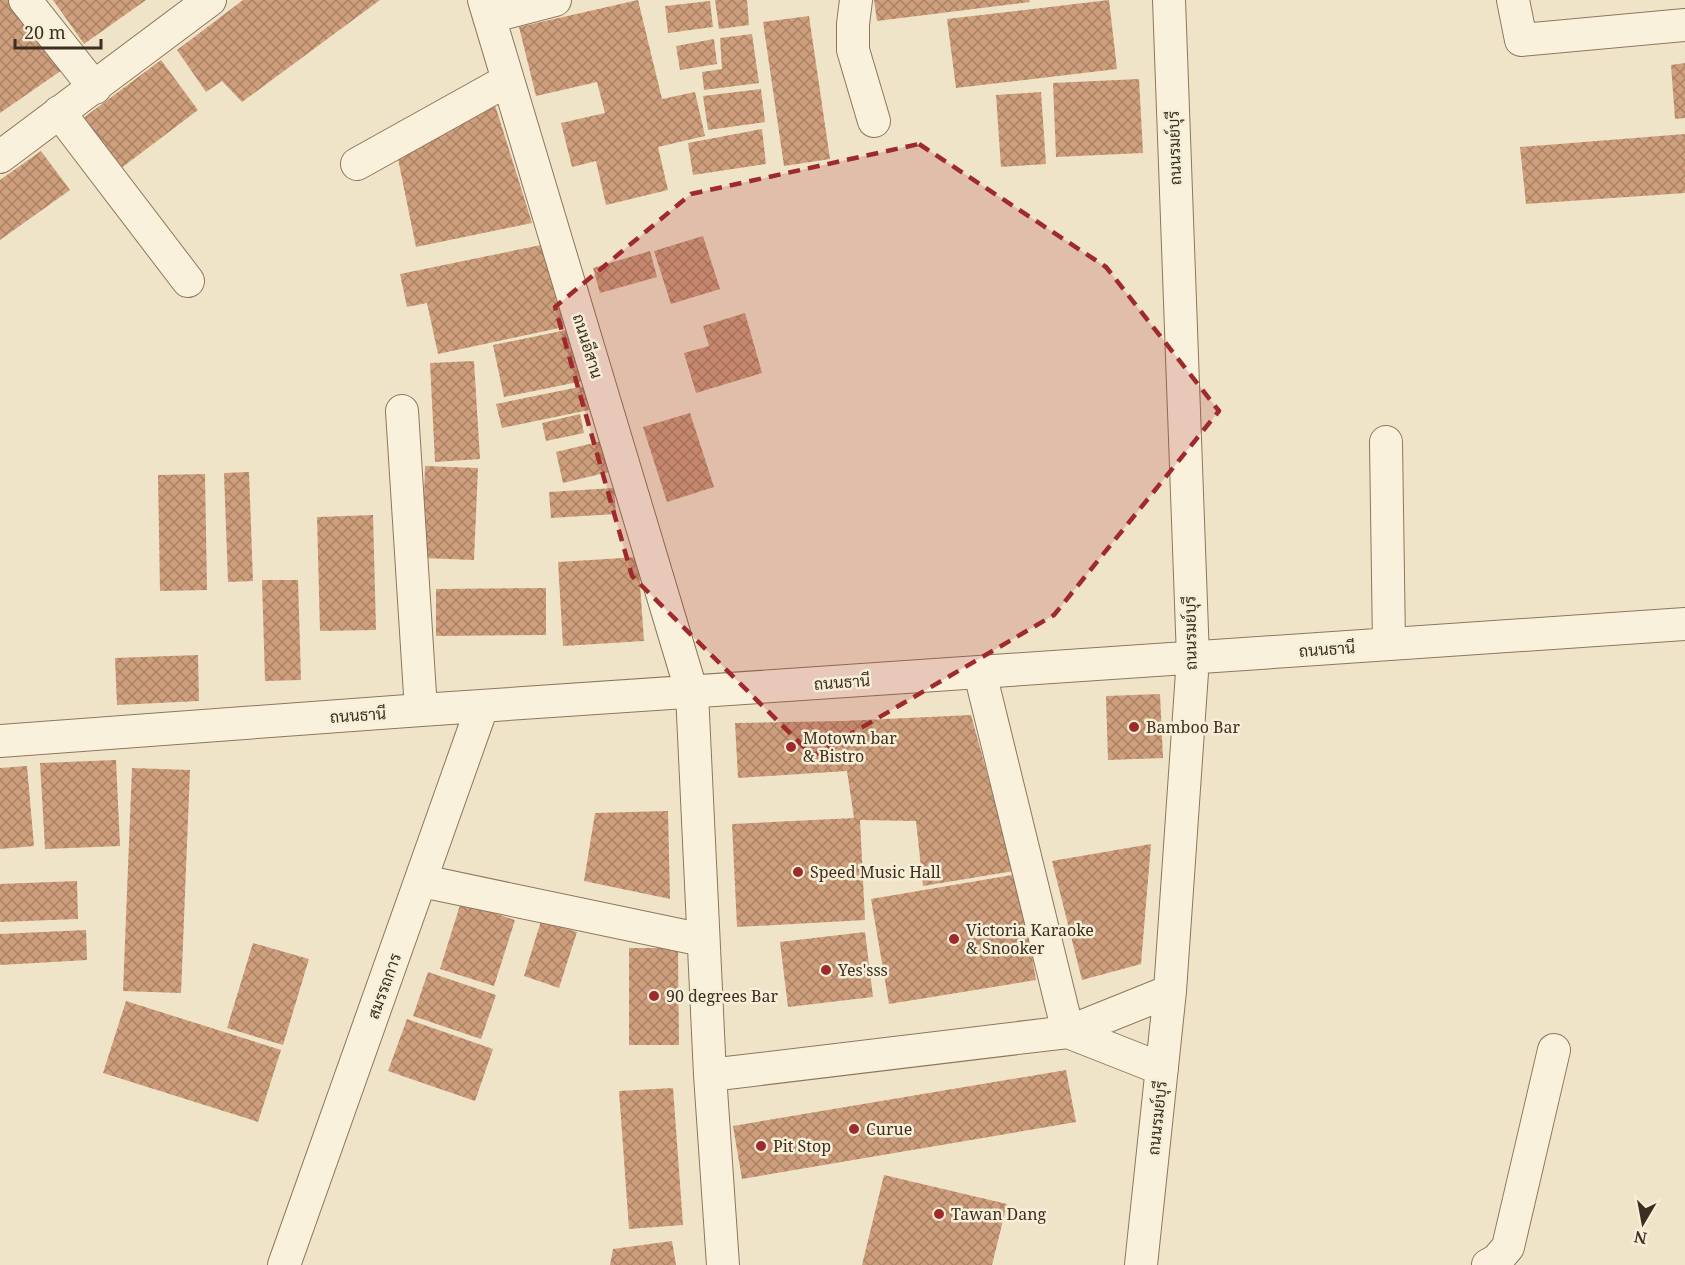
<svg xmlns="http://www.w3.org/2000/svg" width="1685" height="1265" font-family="'Noto Serif',Sarabun,serif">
	<defs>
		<pattern id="building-cross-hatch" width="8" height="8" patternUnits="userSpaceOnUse" patternTransform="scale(1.5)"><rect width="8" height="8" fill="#cf9f7d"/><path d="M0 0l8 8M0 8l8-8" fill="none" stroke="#a98266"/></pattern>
	</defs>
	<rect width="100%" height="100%" fill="#f0e4c8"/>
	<path fill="url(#building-cross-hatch)" d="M0 0H9L65 68 0 113Z
		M53 0H146L84 44Z
		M243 0H380L242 102 222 81 206 92 177 50Z
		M638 0 662 99 695 92 705 136 658 147 668 190 606 205 596 161 572 167 561 123 605 113 597 82 536 96 519 27Z
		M715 0H747L749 25 719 29Z
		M874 0H1029L1030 2 877 21Z
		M1109 0 1117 69 956 88 947 19Z
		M710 1 713 27 668 33 665 6Z
		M809 16 830 159 784 166 763 22Z
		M752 34 759 83 704 90 702 72 722 69 720 38Z
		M714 39 717 64 680 70 676 46Z
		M161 60 198 110 116 172 78 122Z
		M1685 63V118L1675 119 1671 65Z
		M1139 79 1143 153 1056 157 1053 83Z
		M761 89 765 122 708 130 703 96Z
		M1041 92 1046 164 1001 167 996 95Z
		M495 105 532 223 416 247 397 154Z
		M762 129 766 164 693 175 688 143Z
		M1685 134V193L1526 204 1520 147Z
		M41 151 70 190 0 240V180Z
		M703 236 720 289 671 304 654 251Z
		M546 244 564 327 438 354 427 303 407 307 400 274Z
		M650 251 657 277 600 293 593 268Z
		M745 313 762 373 696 393 684 353 709 346 703 326Z
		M571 329 583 381 504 397 493 345Z
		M474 361 480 459 435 462 430 363Z
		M584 386 589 410 502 428 496 404Z
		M690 413 714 487 667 502 643 427Z
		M580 414 584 433 546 441 542 423Z
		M606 440 613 471 563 483 556 452Z
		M425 466 478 468 474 560 422 558Z
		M249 472 253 581 228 582 224 473Z
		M205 474 207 590 160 591 158 475Z
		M614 488 616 514 551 518 549 492Z
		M373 515 376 630 320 631 317 517Z
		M638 557 644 641 563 646 558 562Z
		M262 580H298L301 680 265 681Z
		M546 588V635L436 636V589Z
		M198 655 199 701 117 705 115 658Z
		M1160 694 1163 758 1108 760 1106 696Z
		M971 715 1014 871 923 886 916 821 860 820 865 920 737 927 732 824 854 818 847 771 738 778 735 723 843 721Z
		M116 760 120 846 45 849 40 763Z
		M27 766 34 846 0 849V768Z
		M132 768 190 770 181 993 123 991Z
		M668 811 670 899 584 881 595 813Z
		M1151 844 1141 964 1082 980 1052 861Z
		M1018 874 1036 980 889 1004 871 899Z
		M77 881 78 919 0 922V884Z
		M461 902 515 920 494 986 440 969Z
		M541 921 577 932 559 988 524 976Z
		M86 930 87 960 0 965V934Z
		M865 932 873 997 788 1007 780 942Z
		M253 943 309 959 283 1045 227 1028Z
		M629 948H678L679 1045H629Z
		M428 972 496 995 481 1039 413 1016Z
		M126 1001 281 1050 258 1122 103 1073Z
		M407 1019 493 1049 475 1101 388 1071Z
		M1066 1070 1076 1122 742 1179 733 1126Z
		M673 1088 683 1225 629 1229 619 1091Z
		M884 1175 1007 1204 992 1265H862Z
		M672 1241 676 1265H610L613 1249Z"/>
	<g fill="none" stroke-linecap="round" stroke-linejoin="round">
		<g stroke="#8d765c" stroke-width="34">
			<path id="minor" d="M25 0 95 88
				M484 0 692 693 710 1075 723 1265
				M856 0 853 24V50L874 121
				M1513 0 1521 40 1685 25
				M489 17 555 0
				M59 112 188 281
				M0 157 210 0
				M357 164 508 80
				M402 411 421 710
				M1386 442 1389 644
				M980 673 1068 1032 1170 991
				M0 741 421 710 1685 624
				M422 881 703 940
				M710 1075 1068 1032 1162 1069
				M284 1265 482 707
				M1141 1265 1170 991 1193 658 1169 0
				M1488 1265 1497 1260 1508 1247 1554 1050"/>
		</g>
		<use href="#minor" stroke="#faf1dc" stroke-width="32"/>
	</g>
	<path fill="#9e2a2b" fill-opacity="0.2" stroke="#9e2a2b" stroke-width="4.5" stroke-dasharray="12 8" stroke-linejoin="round" d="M919 144 1106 267 1219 411 1054 615 813 756 632 576 555 307 691 194Z"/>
	<g fill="#9e2a2b" stroke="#f7eed8" stroke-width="2">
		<circle cx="1134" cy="727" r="6"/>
		<circle cx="791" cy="747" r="6"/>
		<circle cx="798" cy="872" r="6"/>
		<circle cx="954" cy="939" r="6"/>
		<circle cx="826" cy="970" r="6"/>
		<circle cx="654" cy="996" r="6"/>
		<circle cx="854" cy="1129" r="6"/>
		<circle cx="761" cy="1146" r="6"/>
		<circle cx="939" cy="1214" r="6"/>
	</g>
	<g text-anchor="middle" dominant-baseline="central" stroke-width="5" stroke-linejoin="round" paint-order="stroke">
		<g font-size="16" fill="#3d2e20" stroke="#f7eed8">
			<text transform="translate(1174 148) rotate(-92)">ถนนรมย์บุรี</text>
			<text transform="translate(588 346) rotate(73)">ถนนอีสาน</text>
			<text transform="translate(1190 633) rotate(-91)">ถนนรมย์บุรี</text>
			<text transform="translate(1327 649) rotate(-4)">ถนนธานี</text>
			<text transform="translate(842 682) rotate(-4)">ถนนธานี</text>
			<text transform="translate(358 715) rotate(-4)">ถนนธานี</text>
			<text transform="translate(384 986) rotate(-70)">สมรรถการ</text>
			<text transform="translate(1157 1118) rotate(-84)">ถนนรมย์บุรี</text>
		</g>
		<g font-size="16" fill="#3d2e20" stroke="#f7eed8" text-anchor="start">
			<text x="1146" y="727">Bamboo Bar</text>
			<text x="803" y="738">Motown bar<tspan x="803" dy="18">&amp; Bistro</tspan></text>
			<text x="810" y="872">Speed Music Hall</text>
			<text x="966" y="930">Victoria Karaoke<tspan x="966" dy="18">&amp; Snooker</tspan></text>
			<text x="838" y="970">Yes'sss</text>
			<text x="666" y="996">90 degrees Bar</text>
			<text x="866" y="1129">Curue</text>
			<text x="773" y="1146">Pit Stop</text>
			<text x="951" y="1214">Tawan Dang</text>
		</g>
	</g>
	<g transform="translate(1643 1223) rotate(190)" stroke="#f7eed8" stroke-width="4.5" paint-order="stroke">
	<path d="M0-4.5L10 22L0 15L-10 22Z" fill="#3d2e20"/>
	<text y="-9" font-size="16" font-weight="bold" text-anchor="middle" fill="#3d2e20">N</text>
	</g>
	<path d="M15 39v9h86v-9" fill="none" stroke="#3d2e20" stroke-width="3"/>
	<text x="24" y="39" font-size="18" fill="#3d2e20" stroke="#f7eed8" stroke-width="4.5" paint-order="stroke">20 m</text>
</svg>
